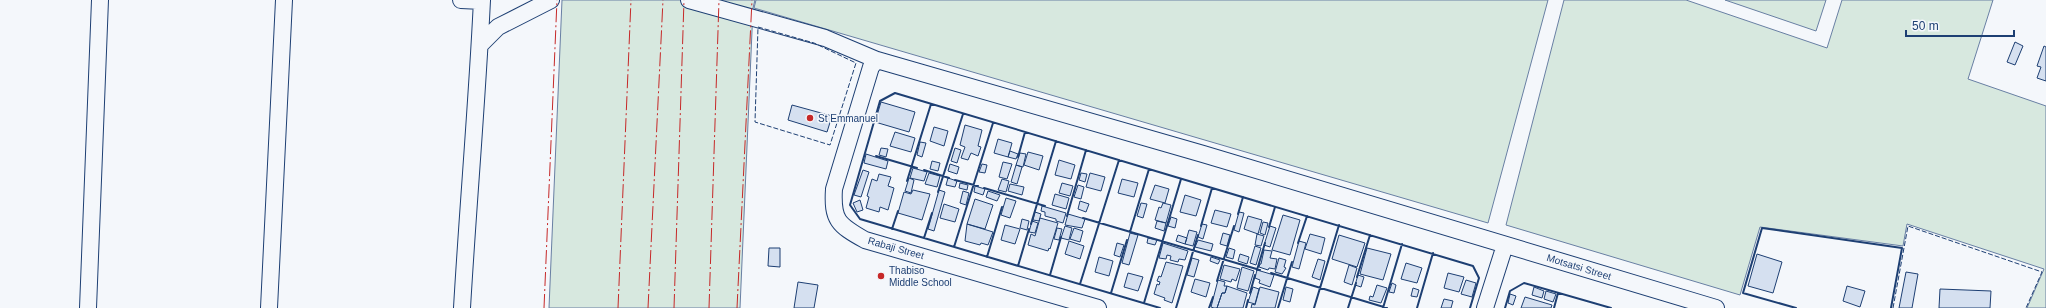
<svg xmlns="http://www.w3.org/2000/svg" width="2046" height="308" font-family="Arial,sans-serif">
	<rect width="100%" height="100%" fill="#f4f7fb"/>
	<path fill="#d7e8df" stroke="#687fa3" d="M562 0H755L753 8 740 308H549Z
		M756 0H1548L1488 223 754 8Z
		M1564 0H1686L1827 48 1842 0H1993L1968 79 2046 106V308H2027L2044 269 1907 224 1903 246 1760 227 1740 295 1506 225Z
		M1725 0H1826L1816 31Z"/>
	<path fill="#d5e0f0" stroke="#1d3f73" d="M2015 42 2023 46 2015 65 2007 62Z
		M2044 46 2046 47V81L2037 78 2041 67 2037 66Z
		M881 102 915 112 909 132 875 122Z
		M792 105 832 116 827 132 788 120Z
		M965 125 982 130 978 146 981 147 978 156 971 153 968 160 961 158 965 147 960 145Z
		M934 127 948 131 944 146 930 141Z
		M895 132 915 138 911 152 890 146Z
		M998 139 1012 143 1008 157 994 153Z
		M920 142 926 143 922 157 917 155Z
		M881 148 888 149 886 157 879 155Z
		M955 148 961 150 957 163 951 161Z
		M1010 151 1018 154 1016 159 1008 157Z
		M1028 152 1043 156 1039 170 1024 165Z
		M1020 153 1026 154 1023 167 1016 165Z
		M866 154 888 161 886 169 864 163Z
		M1059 160 1075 165 1071 179 1055 175Z
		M932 161 940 163 938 171 930 169Z
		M1003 162 1012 164 1007 179 999 177Z
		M950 164 959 167 957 174 948 171Z
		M982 164 987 165 985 173 979 172Z
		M1016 165 1022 167 1017 184 1011 182Z
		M913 168 927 172 924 181 910 178Z
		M863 170 869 172 861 197 854 195Z
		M929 173 940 176 937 187 925 184Z
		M1081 173 1087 174 1085 182 1079 180Z
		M1090 173 1105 177 1101 191 1086 187Z
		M879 174 891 177 888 186 894 188 888 210 880 207 879 212 866 208 869 197 867 196 872 179 877 181Z
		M909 178 914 180 911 193 905 191Z
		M948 178 957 181 955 187 946 185Z
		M1002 179 1009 181 1006 192 998 190Z
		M1122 179 1138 183 1134 197 1118 193Z
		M960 183 968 185 967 190 959 188Z
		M1062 183 1073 186 1070 196 1059 193Z
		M1010 184 1024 187 1022 195 1008 191Z
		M1078 185 1084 187 1081 199 1074 197Z
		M1155 185 1169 189 1165 203 1150 199Z
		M975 186 985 189 983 195 974 192Z
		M913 190 930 194 922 220 898 213 904 192 911 194Z
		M939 190 945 192 934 231 928 229Z
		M963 191 969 193 966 205 960 203Z
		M988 191 1000 195 997 201 986 197Z
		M1055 194 1069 198 1066 209 1052 205Z
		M1185 195 1201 200 1196 216 1180 212Z
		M1006 198 1016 201 1010 218 1001 215Z
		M975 199 993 205 985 229 967 224Z
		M860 200 863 210 857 212 853 203Z
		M1080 201 1089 204 1086 212 1078 209Z
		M1141 203 1147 204 1143 218 1137 216Z
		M1163 203 1171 205 1166 223 1155 220 1159 207 1161 208Z
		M944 204 959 209 955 222 940 218Z
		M1042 206 1066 213 1063 223 1056 221V219L1045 216V212L1041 211Z
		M1215 210 1231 214 1227 227 1211 223Z
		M1035 212 1041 214 1039 221 1033 220Z
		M1239 212 1244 213 1239 232 1234 230Z
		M1068 214 1085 219 1082 228 1065 225Z
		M1283 215 1300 220 1290 255 1272 250Z
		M1248 216 1262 220 1258 234 1244 229Z
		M1171 217 1177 219 1175 228 1168 226Z
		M1040 218 1058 223 1050 249 1049 248 1048 251 1028 245 1031 234 1035 236Z
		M1022 219 1029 221 1027 230 1020 228Z
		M1032 221 1038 223 1035 233 1029 232Z
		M1157 221 1166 223 1164 231 1155 228Z
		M1263 222 1268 223 1265 235 1260 233Z
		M967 224 993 232 988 245 981 243 980 245 965 241Z
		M1202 224 1207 225 1203 239 1198 237Z
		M1005 225 1020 229 1015 244 1001 240Z
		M1065 226 1072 228 1069 240 1061 238Z
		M1270 226 1276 228 1270 247 1264 245Z
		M1057 228 1062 229 1059 240 1054 239Z
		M1074 228 1083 231 1080 242 1070 239Z
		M1189 230 1197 232 1193 246 1185 244Z
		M1130 233 1138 235 1129 265 1122 263Z
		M1223 233 1230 235 1227 246 1220 244Z
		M1257 234 1264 236 1261 246 1255 245Z
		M1310 234 1325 238 1321 254 1305 249Z
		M1178 235 1187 238 1185 244 1176 241Z
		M1339 235 1365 243 1357 267 1332 259Z
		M1148 238 1157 240 1155 245 1147 243Z
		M1198 240 1213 244 1211 251 1195 247Z
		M1069 241 1084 246 1080 259 1065 254Z
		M1299 241 1306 243 1299 269 1292 267Z
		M1117 243 1124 245 1120 257 1114 255Z
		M1163 243 1188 251 1185 260 1179 259 1178 262 1170 260 1171 256 1167 255 1166 259 1159 258Z
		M1255 246 1261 248 1256 265 1250 263Z
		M769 248H780V267L768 266Z
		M1229 248 1235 250 1233 259 1226 257Z
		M1367 248 1391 254 1383 280 1360 274Z
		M1264 250 1272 251 1270 258 1277 259 1275 269 1269 268 1268 270 1259 267 1260 264H1261Z
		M1240 254 1249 257 1247 264 1238 261Z
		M1757 254 1782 262 1773 293 1748 286Z
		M1099 257 1113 261 1109 276 1095 272Z
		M1211 257 1220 260 1218 264 1210 261Z
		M1192 258 1199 260 1194 277 1187 275Z
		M1279 258 1286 260 1284 267 1286 268 1282 274 1275 272Z
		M1318 259 1325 261 1320 280 1312 277Z
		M1166 262 1183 266 1172 303 1164 300 1165 298 1154 294 1157 284 1159 285 1160 282 1157 281 1159 276 1161 277Z
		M1406 263 1422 268 1417 283 1401 279Z
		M1224 265 1240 269 1236 281 1232 279 1231 282 1220 279Z
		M1349 265 1357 268 1352 285 1344 282Z
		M1242 267 1254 271 1248 291 1237 288Z
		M1257 270 1274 275 1270 287 1259 283 1260 280 1255 278Z
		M1906 272 1918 274 1912 308H1899Z
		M1128 273 1143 277 1138 291 1124 287Z
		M1448 273 1464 277 1459 292 1444 288Z
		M1358 275 1364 277 1361 287 1355 285Z
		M1195 279 1210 283 1206 297 1191 292Z
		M1218 280 1225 282 1224 286H1227L1225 293H1222L1217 308H1214L1211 307Z
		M1466 280 1476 283 1472 297 1461 294Z
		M798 282 818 285 814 308H794Z
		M1392 283 1396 285 1394 293 1389 292Z
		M1377 285 1387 288 1381 303 1369 300 1370 296 1373 297Z
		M1227 286 1247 293 1243 308H1217L1222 293H1225Z
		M1847 286 1865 291 1860 307 1843 301Z
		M1253 287 1259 289 1255 304 1248 302Z
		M1260 287 1279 292 1275 308H1251L1252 304 1255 305Z
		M1286 287 1293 289 1290 302 1283 300Z
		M1534 287 1544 291 1542 298 1532 295Z
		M1413 288 1419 290 1417 297 1411 296Z
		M1940 289 1991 291 1990 308H1939Z
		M1546 291 1556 294 1553 302 1544 299Z
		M1510 294 1516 296 1513 305 1508 303Z
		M1525 297 1552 305 1551 308H1521Z
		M1444 299 1453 301 1451 308H1441Z"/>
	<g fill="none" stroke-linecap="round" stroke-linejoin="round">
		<g stroke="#1d3f73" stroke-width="18">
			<path id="minor" d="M461 0 482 1
				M689 0 825 38 877 60 1203 154 1716 308
				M480 45 498 27 551 0
				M877 60 871 67 834 189C832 220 838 225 865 240L1098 308
				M88 308 100 0
				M269 308 284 0
				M462 308C468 205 477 103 482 0
				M1485 308 1505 245"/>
		</g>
		<use href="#minor" stroke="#f4f7fb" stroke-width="16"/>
		<path stroke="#1d3f73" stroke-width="1" stroke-dasharray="5 2" stroke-linecap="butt" d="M758 27 814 43 856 63 830 145 755 122Z
			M1893 308 1908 226 2042 272 2026 308"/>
		<path stroke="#1d3f73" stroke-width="2" d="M876 156 917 168
			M1018 157 1025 132
			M924 170 949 178
			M955 180 978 186
			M907 181 931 104
			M984 188 1045 206
			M938 192 963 114
			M1238 214 1243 197
			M1067 216 1086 150
			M1083 218 1260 270
			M1031 224 1056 141
			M1201 226 1212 188
			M1269 227 1275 207
			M892 229 898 211
			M1130 232 1149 169
			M924 238 932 213
			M1298 243 1307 216
			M954 247 993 123
			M987 257 1002 207
			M1018 266 1029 229
			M1257 270 1265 243
			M1271 273 1387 308
			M1050 275 1061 237
			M1357 277 1370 235
			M1217 281 1234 226
			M1080 284 1119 160
			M1111 293 1127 240
			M1250 293 1255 275
			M1144 303 1181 179
			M1160 308 860 219 850 205 880 101 895 93 1473 266 1479 278 1470 308
			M1176 308 1198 235
			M1209 308 1213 297
			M1246 308 1248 300
			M1278 308 1292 262
			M1314 308 1339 225
			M1348 308 1356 283
			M1383 308 1402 244
			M1417 308 1433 253
			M1505 308 1510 291 1524 283 1611 308
			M1554 308 1558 293
			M1796 308 1743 293 1762 228 1902 248 1891 308"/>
		<path stroke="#c62828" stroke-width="1" stroke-dasharray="14 3 2 3" stroke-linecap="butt" d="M544 308 557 0
			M618 308 631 0
			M648 308 663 0
			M674 308 684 0
			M709 308 719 0
			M737 308 752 0"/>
	</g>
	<g fill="#c62828" stroke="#f4f7fb" stroke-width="1.5">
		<circle cx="810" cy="118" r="4"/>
		<circle cx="881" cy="276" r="4"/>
	</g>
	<g text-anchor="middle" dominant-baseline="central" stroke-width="3" stroke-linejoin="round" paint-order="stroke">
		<g font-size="10" fill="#1d3f73" stroke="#f4f7fb" text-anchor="start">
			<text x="818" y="118">St Emmanuel</text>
			<text x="889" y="270">Thabiso<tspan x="889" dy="12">Middle School</tspan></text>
		</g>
		<g font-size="10" fill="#1d3f73" stroke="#f4f7fb">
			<text transform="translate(896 248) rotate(16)">Rabaji Street</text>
			<text transform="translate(1579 267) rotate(17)">Motsatsi Street</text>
		</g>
	</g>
	<path d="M1906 30v6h108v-6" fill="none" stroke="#1d3f73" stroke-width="2"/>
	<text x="1912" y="30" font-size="12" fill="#1d3f73" stroke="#f4f7fb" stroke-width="3" paint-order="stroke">50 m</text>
</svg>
